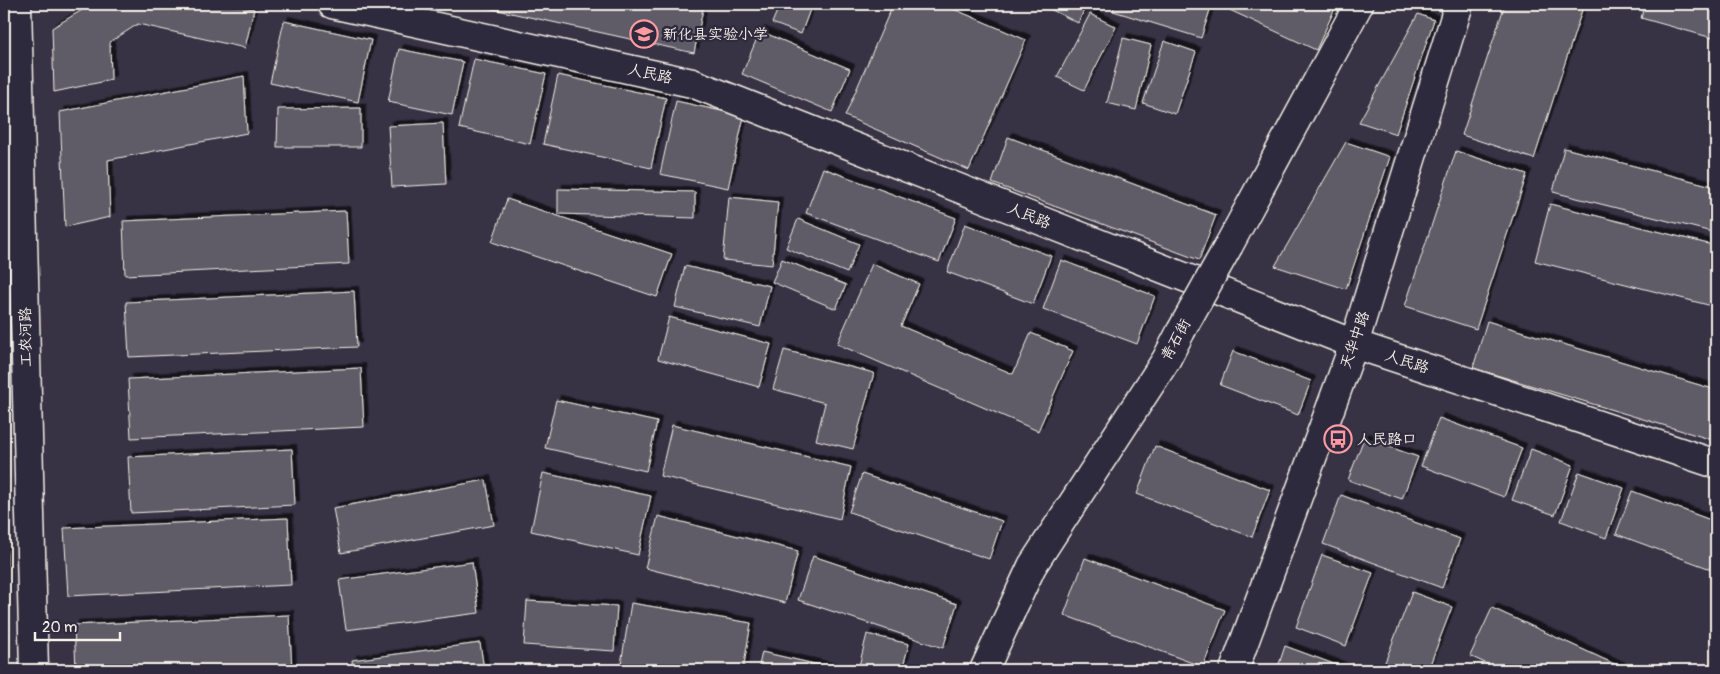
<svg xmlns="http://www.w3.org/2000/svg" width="1720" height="674" font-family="Pangolin,'LXGW WenKai TC',sans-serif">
	<defs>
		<filter id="shadow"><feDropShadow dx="4.5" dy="-4.5" stdDeviation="0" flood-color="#0009"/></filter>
	</defs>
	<rect width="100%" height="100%" fill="#373244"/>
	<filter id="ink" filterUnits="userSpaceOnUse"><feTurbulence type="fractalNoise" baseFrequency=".02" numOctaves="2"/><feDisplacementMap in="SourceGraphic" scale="10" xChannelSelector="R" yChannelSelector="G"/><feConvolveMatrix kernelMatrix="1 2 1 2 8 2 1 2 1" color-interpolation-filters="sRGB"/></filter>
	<g filter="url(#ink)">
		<path fill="#5f5c67" stroke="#f4f1e8" filter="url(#shadow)" d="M92 4H228L254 9 245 48 138 24 110 42 111 80 54 92 52 28Z
			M470 4H704L694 53Z
			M780 4H812L801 34 772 23Z
			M893 4H942L1026 40 969 170 845 116Z
			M1050 4H1087L1078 23 1048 8Z
			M1115 4H1191L1210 10 1201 38 1113 11Z
			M1222 4H1337L1316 50 1221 6Z
			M1505 4H1584L1534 159 1462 135Z
			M1645 4H1716V39L1641 18Z
			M1090 14 1116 27 1084 90 1057 77Z
			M1418 14 1434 20 1396 134 1359 122Z
			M284 21 371 40 358 102 270 83Z
			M760 31 850 69 832 112 742 74Z
			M1123 38 1151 45 1136 110 1107 103Z
			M1164 41 1196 52 1175 114 1143 103Z
			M399 49 463 62 452 115 388 102Z
			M474 59 546 74 530 144 459 128Z
			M558 75 666 98 651 168 543 144Z
			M244 76 247 133 108 160 110 217 65 227 60 112Z
			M676 101 744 116 728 188 660 174Z
			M361 108V147H277L278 109Z
			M443 123 446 184 392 187 388 126Z
			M1008 137 1216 215 1199 260 992 183Z
			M1346 142 1390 157 1346 289 1275 266Z
			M1564 148 1716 187V233L1553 192Z
			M1456 151 1527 174 1476 329 1405 306Z
			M823 168 956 218 939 262 806 213Z
			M558 189 695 192V218L558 214Z
			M729 197 778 202 772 265 723 260Z
			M507 199 672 254 657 297 492 242Z
			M1550 204 1716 246V307L1535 261Z
			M346 211 349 264 125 275 123 221Z
			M798 219 859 244 847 273 786 248Z
			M965 224 1051 256 1033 304 947 272Z
			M782 259 846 285 836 309 772 282Z
			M1061 260 1155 296 1137 344 1043 309Z
			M872 264 919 284 901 326 1013 374 1031 333 1073 351 1038 431 837 344Z
			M685 266 770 286 760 327 675 307Z
			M354 291 357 347 129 357 126 302Z
			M669 317 771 344 759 387 658 359Z
			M1487 321 1716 390V441L1473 368Z
			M784 350 874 373 853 449 816 440 825 403 773 389Z
			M1233 351 1311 381 1298 415 1220 385Z
			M361 368 364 427 131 438 128 379Z
			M556 400 657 422 646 471 545 448Z
			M1439 418 1522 448 1504 497 1421 466Z
			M672 425 851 467 840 519 660 476Z
			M1364 438 1418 457 1402 499 1348 480Z
			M1155 446 1270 490 1252 537 1137 494Z
			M292 449 295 505 131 513 128 457Z
			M1531 449 1573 465 1555 515 1512 500Z
			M1579 472 1624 488 1606 538 1561 521Z
			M543 473 651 496 638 555 531 531Z
			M862 474 1002 521 989 559 849 512Z
			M486 480 494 525 341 553 333 508Z
			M4 483H6L7 611H4Z
			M1632 491 1716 522V571L1616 534Z
			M1341 495 1460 539 1442 588 1323 544Z
			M658 516 798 551 785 603 645 568Z
			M288 518 291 585 68 596 64 528Z
			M1322 555 1373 573 1346 646 1296 627Z
			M813 556 957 604 943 648 798 600Z
			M1085 558 1225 610 1203 667 1064 615Z
			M472 562 479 613 346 630 339 580Z
			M1412 592 1452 607 1428 670H1382Z
			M527 601 617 606 614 651 524 645Z
			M631 603 751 623 743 670H620Z
			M1492 608 1621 667 1619 670H1500L1470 656Z
			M289 615 292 670H76L74 625Z
			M867 634 909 644 902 670H858Z
			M480 643 484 670H353L352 660Z
			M1285 646 1350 670H1277Z
			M762 652 832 668 831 670H758Z"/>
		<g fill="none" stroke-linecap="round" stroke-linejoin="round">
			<g stroke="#f4f1e8" stroke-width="31">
				<path id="minor" d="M17 4 34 670
					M332 4 692 83 1354 344 1716 464
					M1229 245 1359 4
					M984 670 1032 566 1166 360 1181 331
					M1234 670 1354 344 1459 4"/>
			</g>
			<use href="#minor" stroke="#2f2a3d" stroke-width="28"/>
			<g stroke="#f4f1e8" stroke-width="31" stroke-linecap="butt">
				<path id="minor-bridge" d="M1181 331 1229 245"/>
			</g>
			<use href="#minor-bridge" stroke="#2f2a3d" stroke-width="28"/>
		</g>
	</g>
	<defs>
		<g id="school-ring" transform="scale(1.4375)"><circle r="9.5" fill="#2f2a3d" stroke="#ff9aa2" stroke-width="1.5"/><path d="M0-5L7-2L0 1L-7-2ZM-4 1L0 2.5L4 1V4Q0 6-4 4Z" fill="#ff9aa2"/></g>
		<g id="bus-ring" transform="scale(1.4375)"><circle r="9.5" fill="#2f2a3d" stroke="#ff9aa2" stroke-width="1.5"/><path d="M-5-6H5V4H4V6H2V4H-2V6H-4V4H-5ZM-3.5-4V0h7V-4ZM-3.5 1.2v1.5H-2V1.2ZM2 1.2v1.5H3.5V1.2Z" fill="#ff9aa2"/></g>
	</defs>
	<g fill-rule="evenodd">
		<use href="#school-ring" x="644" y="34"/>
		<use href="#bus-ring" x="1338" y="439"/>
	</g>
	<g text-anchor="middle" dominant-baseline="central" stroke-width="4.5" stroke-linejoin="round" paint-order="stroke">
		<g font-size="15" fill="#f4f1e8" stroke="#2f2a3d" text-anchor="start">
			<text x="663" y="34">新化县实验小学</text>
			<text x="1357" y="439">人民路口</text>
		</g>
		<g font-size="15" fill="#f4f1e8" stroke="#2f2a3d">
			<text transform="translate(650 74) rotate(12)">人民路</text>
			<text transform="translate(1029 216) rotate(22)">人民路</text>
			<text transform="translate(26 337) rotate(-91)">工农河路</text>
			<text transform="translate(1176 340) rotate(-61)">青石街</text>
			<text transform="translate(1355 340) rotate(-71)">天华中路</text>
			<text transform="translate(1407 362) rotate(18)">人民路</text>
		</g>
	</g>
	<rect width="1720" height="674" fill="none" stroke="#2f2a3d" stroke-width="20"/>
	<rect x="10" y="10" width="1700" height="654" fill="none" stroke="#f4f1e8" stroke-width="2" filter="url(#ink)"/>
	<path d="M35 632v8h85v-8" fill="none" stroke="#f4f1e8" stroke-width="2.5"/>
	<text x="42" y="632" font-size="15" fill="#f4f1e8" stroke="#2f2a3d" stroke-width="4" paint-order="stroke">20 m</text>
</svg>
